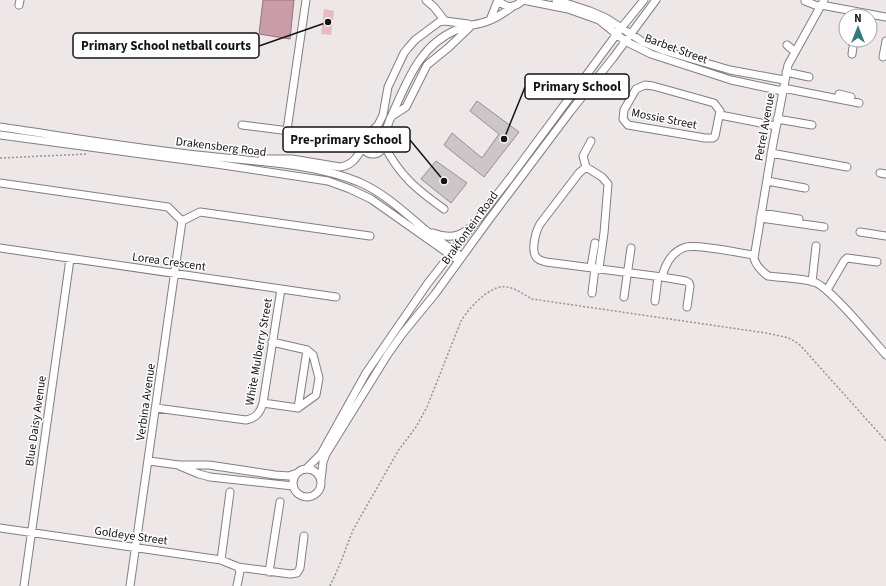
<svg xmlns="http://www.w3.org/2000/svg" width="886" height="586" font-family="'Source Sans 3',sans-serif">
	<rect width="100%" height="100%" fill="#eee7e8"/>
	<path fill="#e8bac6" d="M324 9 334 11 331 35 321 34Z"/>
	<path fill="#c99ca8" stroke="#93737c" d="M263 0H294L290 39 259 34Z"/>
	<path fill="#cdc6c8" stroke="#948e8f" d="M477 101 519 132 484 177 444 145 452 133 482 158 499 134 470 111Z
		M436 161 467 183 451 203 421 179Z"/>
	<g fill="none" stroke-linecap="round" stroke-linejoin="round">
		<g stroke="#847d7f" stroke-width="9">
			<path id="minor" d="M426 0 434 7 445 21
				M498 0C506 9 515 8 523 0
				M523 0 568 9 599 20 625 41 651 54 731 80 782 91
				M556 0 590 11 606 18 643 42 665 51 730 70 784 80
				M824 0 788 65 772 149 754 258C756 266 761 271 768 276 783 278 800 278 814 282 830 287 873 340 886 355
				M805 1 820 7
				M19 5 20 0
				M821 5 886 17
				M490 20 498 0
				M787 45 794 51
				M852 54 854 40
				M883 57 886 41
				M786 72 809 77
				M645 85 653 86 714 103 720 111 715 136 713 138H705L628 125 623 119 624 110 636 89Z
				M783 88 859 103
				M839 94 851 97
				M720 115 776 126
				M390 119C406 85 418 46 456 30 466 25 478 25 488 21 497 18 505 12 512 7
				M777 119 812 125
				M242 125 351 139 364 138
				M0 127C69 137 138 149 207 156 257 162 313 163 359 182 384 193 403 211 423 228 434 237 445 245 457 253
				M287 130 306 0
				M371 132 378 125 383 115 388 87 404 53 408 48 415 40 439 22 445 21 468 24
				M362 143a11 11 0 1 1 22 0a11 11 0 1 1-22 0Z
				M0 135 216 164 328 181 350 189 371 199 459 261
				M383 139 390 119 392 116 406 107 427 65 448 48 470 27
				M384 145C400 176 416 189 444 209
				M771 153 847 167
				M262 159H292L340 167C353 165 357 157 363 147
				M586 167 583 156 591 141
				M880 173 886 174
				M767 181 805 188
				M0 183 168 207 182 221
				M761 213 799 219
				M760 218 824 227
				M182 221 200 212 370 236
				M860 232 886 236
				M433 233C446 238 458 238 468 229
				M0 248 336 297
				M591 267 595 243
				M599 268 604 233 608 184 602 177 586 167 579 173 540 224C536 231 530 251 537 258 540 261 543 261 546 262L662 277C665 265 672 251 686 247 698 244 739 253 754 255
				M662 277 686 281 689 283 690 286 687 307
				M812 282 816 246
				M827 290 844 261 847 258 877 262
				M592 293 595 268
				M624 297 631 248
				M655 301 658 277
				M263 403 298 408 316 395 319 378 313 355 307 350 272 342
				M156 408 246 420C256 418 260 413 263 403L281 289
				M298 408 307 350
				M149 461 179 465H209L275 475 289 476 297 473
				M180 466 199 474 210 477 293 486
				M293 483a14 14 0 1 1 28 0a14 14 0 1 1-28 0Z
				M306 469 321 454 366 373 428 283 510 178 622 27 644 0
				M321 480 323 462 326 454 388 354 403 333 435 294 488 221 570 112 613 58 656 0
				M0 528 221 560 238 567 290 574 297 573 300 568 304 536
				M221 560 230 492
				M269 572 280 502
				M24 586 70 259
				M130 586 182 221
				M237 586 240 571 238 567"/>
		</g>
		<path stroke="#969192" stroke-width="1.5" stroke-dasharray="2 2" stroke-linecap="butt" d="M0 158 88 154
			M330 586 340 564 353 530 398 451 416 427 427 407 461 321C469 308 490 284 507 287 516 288 524 295 532 299L766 333 785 337 791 339 800 345 886 441"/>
		<use href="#minor" stroke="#fff" stroke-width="7"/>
	</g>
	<g text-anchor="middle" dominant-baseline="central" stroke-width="3" stroke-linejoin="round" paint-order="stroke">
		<g font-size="12" fill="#151314" stroke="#fff">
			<text transform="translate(676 49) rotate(20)">Barbet Street</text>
			<text transform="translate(664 119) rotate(11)">Mossie Street</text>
			<text transform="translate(765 127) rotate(-80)">Petrel Avenue</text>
			<text transform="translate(221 147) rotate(7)">Drakensberg Road</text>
			<text transform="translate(470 228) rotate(-54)">Brakfontein Road</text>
			<text transform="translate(169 262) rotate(8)">Lorea Crescent</text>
			<text transform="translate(259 352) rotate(-80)">White Mulberry Street</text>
			<text transform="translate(146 402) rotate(-82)">Verbina Avenue</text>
			<text transform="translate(36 421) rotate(-82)">Blue Daisy Avenue</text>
			<text transform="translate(131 536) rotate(8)">Goldeye Street</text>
		</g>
	</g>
	<path fill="none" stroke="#151314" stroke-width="1.5" d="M328 22L259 46M504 139L525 87M444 181L410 140"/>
	<g fill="#151314" stroke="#fff" stroke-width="1.5">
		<circle cx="328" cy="22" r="4"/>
		<circle cx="504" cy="139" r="4"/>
		<circle cx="444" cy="181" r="4"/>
	</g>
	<g fill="#fff" stroke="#151314" stroke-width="1.5">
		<rect x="73" y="33" width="186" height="25" rx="4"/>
		<rect x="525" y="74" width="104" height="25" rx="4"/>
		<rect x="283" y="127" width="127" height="25" rx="4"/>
	</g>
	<g font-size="13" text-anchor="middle" font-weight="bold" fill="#151314">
		<text x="166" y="50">Primary School netball courts</text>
		<text x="577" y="91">Primary School</text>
		<text x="346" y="144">Pre-primary School</text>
	</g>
	<g transform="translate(858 28)"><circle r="19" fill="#ffffff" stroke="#a1a1a1"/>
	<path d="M0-3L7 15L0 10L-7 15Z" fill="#317a7f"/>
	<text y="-6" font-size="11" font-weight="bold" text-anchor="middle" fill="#151314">N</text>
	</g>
</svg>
